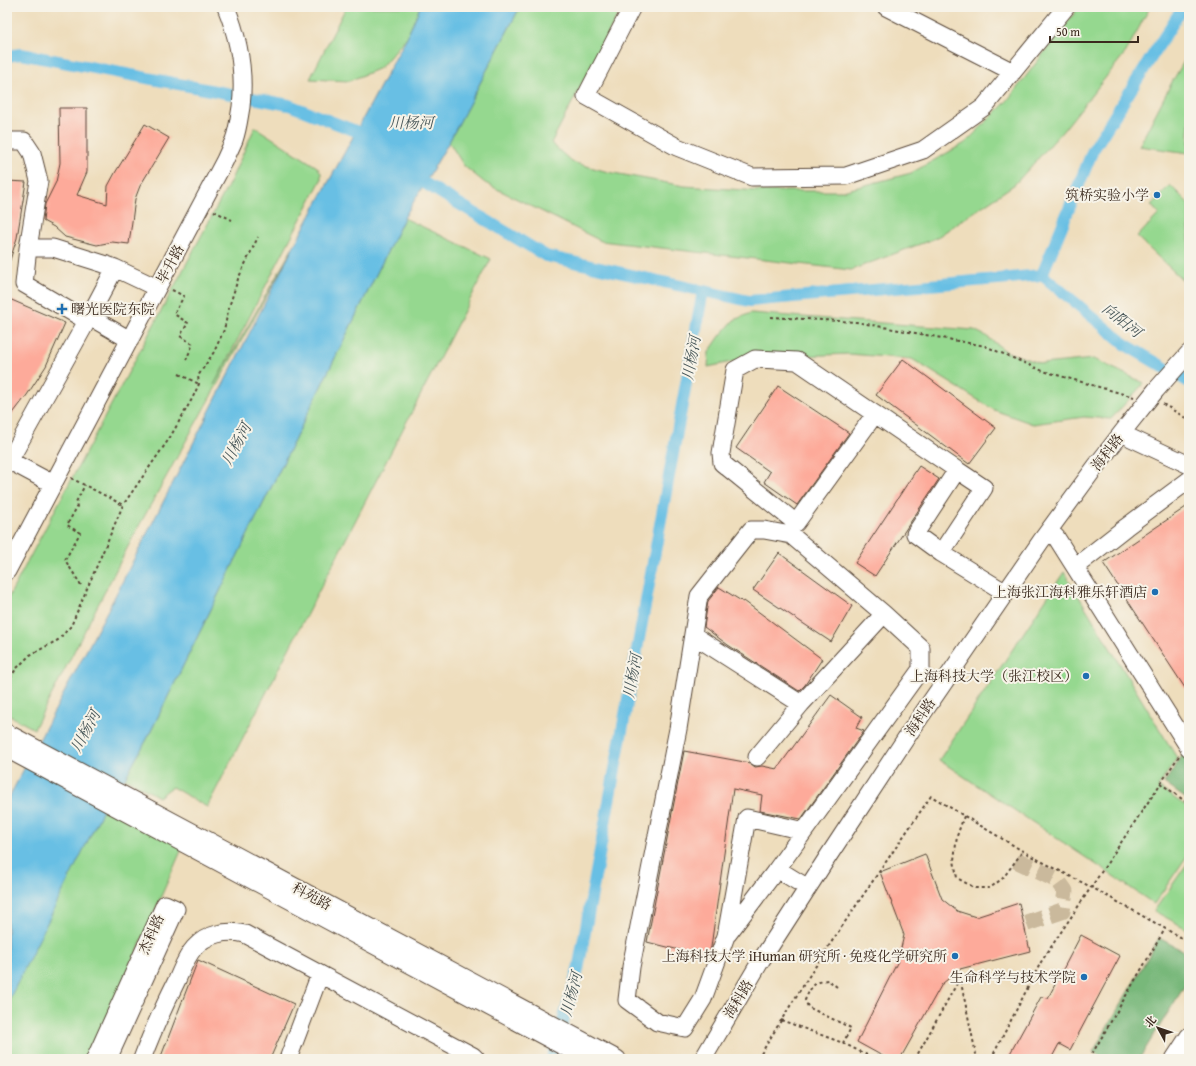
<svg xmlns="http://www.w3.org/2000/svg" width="1196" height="1066" font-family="'Gentium Book Plus','Noto Serif SC',serif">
	<rect width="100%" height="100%" fill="#f7f3e8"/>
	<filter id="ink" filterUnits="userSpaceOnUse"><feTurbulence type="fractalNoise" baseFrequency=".025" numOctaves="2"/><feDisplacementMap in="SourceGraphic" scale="8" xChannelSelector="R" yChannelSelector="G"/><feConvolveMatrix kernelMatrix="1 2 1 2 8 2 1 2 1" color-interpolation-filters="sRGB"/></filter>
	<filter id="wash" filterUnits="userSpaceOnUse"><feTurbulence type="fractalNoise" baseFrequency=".012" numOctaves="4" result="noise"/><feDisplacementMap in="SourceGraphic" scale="16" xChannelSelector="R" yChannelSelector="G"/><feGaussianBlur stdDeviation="0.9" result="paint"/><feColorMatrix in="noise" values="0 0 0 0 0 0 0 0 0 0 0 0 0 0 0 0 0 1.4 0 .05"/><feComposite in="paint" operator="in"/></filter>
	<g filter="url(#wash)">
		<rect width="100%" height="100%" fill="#eeddbc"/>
		<path fill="#95d88f" stroke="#688156" d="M346 7H420L407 37 380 68 349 81 310 79Z
			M520 7H622L551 143 572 162 608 172 684 186 759 191H843L911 173 965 143 1007 101 1079 7H1150L1126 52 1062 132 1015 184 936 238 851 270 601 241 485 183 464 166 449 142Z
			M1189 53V153L1139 146 1172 82Z
			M255 127 317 167 321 173V180L214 385 295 244 134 535 34 729 7 714V600L230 182Z
			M1170 185 1189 204V279L1186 283 1137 237 1159 214 1151 205Z
			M404 218 491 259 207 807 172 787 159 797 125 778 147 739Z
			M751 313 974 330 986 336 1007 352 1042 364 1094 359 1144 383 1111 419 1084 417 1033 424 994 410 912 359 849 354 750 358 708 367 709 352 720 336 734 320Z
			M1064 572 1177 758 1158 787 1189 808V853L1154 904 1103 869 939 760Z
			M107 802 184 844 90 1059H7V1001Z
			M1189 861V930L1154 911Z"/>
		<path fill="#78b87a" stroke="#5a714c" d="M1184 753 1189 764V801L1164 783Z
			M1159 938 1189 954V979L1139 1059H1106L1093 1052Z"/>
		<path fill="#67bfe4" stroke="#517481" d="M420 7H520L449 142 404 218 147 739 125 778 107 802 7 1004V801L113 600 295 244 407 37Z"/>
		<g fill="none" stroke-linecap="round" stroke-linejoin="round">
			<path stroke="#67bfe4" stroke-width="12" d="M7 56 21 54 289 105 371 137
				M411 175 546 256 749 301 1042 275 1093 150 1183 7
				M1042 275 1126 345 1189 382
				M552 1059 578 970 703 291"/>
		</g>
		<g id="blocks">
			<path fill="#fdaa9a" d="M59 108H87V172L77 195 107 204 108 186 115 173 145 124 169 138 140 186 135 199 129 244 112 242 97 245 65 237 54 227 43 221 45 204 56 182 60 163Z
				M7 181 26 182 17 238 9 263H7Z
				M7 298 65 323 46 366 27 395 7 421Z
				M903 359 996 428 969 464 876 395Z
				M778 386 849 433 797 505 764 482 770 472 736 448Z
				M919 466 939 479 875 576 855 563Z
				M1189 505V694L1103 563Z
				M779 553 852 606 831 642 753 590Z
				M719 587 743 602 744 601 822 659 805 685 799 691 728 645 704 627 708 601Z
				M831 695 862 717 856 728 864 731 801 819 760 811 762 795 733 789 711 947 708 957 647 942 684 751 750 763 755 767 762 766 777 769Z
				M925 854 942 899 957 911 976 917 1019 903 1030 951 960 969 942 984 900 1059H888L857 1042 898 961 904 935 880 872Z
				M1081 935 1120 956 1070 1050 1059 1044 1051 1059H1007L1041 997 1048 998Z
				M198 960 294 1004 270 1059H160Z"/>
		</g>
	</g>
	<g filter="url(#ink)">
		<use href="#blocks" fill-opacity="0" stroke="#564536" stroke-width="1"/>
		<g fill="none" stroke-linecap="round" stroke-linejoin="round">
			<path stroke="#cab99c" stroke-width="17" stroke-dasharray="17 8" stroke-linecap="butt" d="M1016 860 1057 880 1065 891 1062 911 1024 924"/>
			<g stroke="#564536" stroke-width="19">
				<path id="minor" d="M632 7 586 96 677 147 752 177 846 176 923 150 984 107 1066 7
					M886 7 1013 72
					M7 141H24L32 153 39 181 28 248 24 284 87 321 7 465
					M28 248H53L104 264 115 268 87 321
					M115 268 157 288
					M90 317 130 340
					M875 414 796 523 722 463 721 453 735 370 755 359 797 361 957 470
					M1131 438 1189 465
					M10 461 53 484
					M1056 537 1189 748
					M941 553 984 488 957 470 915 534 941 553 1006 593
					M1075 567 1126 527 1189 480
					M7 571 225 160C228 153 231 147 234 140 238 129 239 118 241 107 245 72 239 39 226 7
					M693 635 801 704
					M7 733 617 1059
					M7 749 587 1059
					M757 757 801 704 884 614
					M804 831 747 818 726 936 703 999 685 1028 657 1022 627 1000 631 967 678 729 699 596 751 530H764L791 535 884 614 921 648V669L777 869 808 888
					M728 934 777 869
					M95 1059 165 904 176 909 108 1059
					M142 1059C152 1032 164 1006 177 980 182 969 186 957 194 948 207 933 227 930 245 934L473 1056 476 1059
					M288 1059 320 974
					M703 1059 760 962 829 855 912 729 1041 541 1096 466 1128 425 1156 390 1189 353
					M1174 1059 1189 1036"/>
			</g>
			<path stroke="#564536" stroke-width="2" stroke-dasharray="3 3" stroke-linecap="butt" d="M214 211 232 220
				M172 290 184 296 174 314 188 323 180 336 193 344 186 360
				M771 317 856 322 985 346 1043 371 1134 397
				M179 374 199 384
				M1163 404 1189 420
				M71 478 123 505
				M81 585 65 560 80 533 67 525 77 507 76 502 85 485
				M7 683 16 669 30 655 58 640 71 626 123 505 169 439 192 399 199 384 198 376 214 352 224 330 229 307 238 279 258 237
				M1160 783 1189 804
				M964 816 957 836 954 860 957 878 975 888H990L1003 878 1023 851
				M837 987 828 980C813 982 811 987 805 1000L808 1007 851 1028 843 1043
				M781 1020 843 1043 875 1059
				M758 1059C811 968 872 883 931 796L1031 856 1091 887 1189 942
				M915 1059 960 978 977 1059
				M991 1059 1041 962 1179 756
				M1089 1059 1165 929"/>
			<use href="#minor" stroke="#fff" stroke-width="17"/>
		</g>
	</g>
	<g fill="#1f6fb2" stroke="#f7f3e8" stroke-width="1.5">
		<circle cx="1157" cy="195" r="4"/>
		<path d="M60 303h4v4h4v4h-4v4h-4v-4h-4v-4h4z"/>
		<circle cx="1155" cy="592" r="4"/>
		<circle cx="1086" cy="676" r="4"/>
		<circle cx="955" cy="956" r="4"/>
		<circle cx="1084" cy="977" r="4"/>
	</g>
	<g text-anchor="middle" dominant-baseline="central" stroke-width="4" stroke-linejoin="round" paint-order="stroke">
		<g font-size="14" fill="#3b2a1e" stroke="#f7f3e8" text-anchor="end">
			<text x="1149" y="195">筑桥实验小学</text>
			<text x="71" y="309" text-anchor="start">曙光医院东院</text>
			<text x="1147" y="592">上海张江海科雅乐轩酒店</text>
			<text x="1078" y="676">上海科技大学（张江校区）</text>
			<text x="947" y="956">上海科技大学 iHuman 研究所 · 免疫化学研究所</text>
			<text x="1076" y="977">生命科学与技术学院</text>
		</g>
		<g font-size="14" fill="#3b2a1e" stroke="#f7f3e8">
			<text transform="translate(170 264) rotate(-62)">毕升路</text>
			<text transform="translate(1107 452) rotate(-52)">海科路</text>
			<text transform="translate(920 717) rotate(-56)">海科路</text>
			<text transform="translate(312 896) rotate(28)">科苑路</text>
			<text transform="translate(151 934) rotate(-66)">杰科路</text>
			<text transform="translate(738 999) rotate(-59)">海科路</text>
		</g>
		<g font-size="15" font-style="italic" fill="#485759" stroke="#f7f3e8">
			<text x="411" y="122">川杨河</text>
			<text transform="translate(1122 320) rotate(38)">向阳河</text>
			<text transform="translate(691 358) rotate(-80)">川杨河</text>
			<text transform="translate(236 444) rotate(-62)">川杨河</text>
			<text transform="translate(632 676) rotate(-80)">川杨河</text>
			<text transform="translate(85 731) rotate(-62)">川杨河</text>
			<text transform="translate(571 994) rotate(-75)">川杨河</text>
		</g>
	</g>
	<rect width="1196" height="1066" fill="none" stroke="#f7f3e8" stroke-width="24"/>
	<g transform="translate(1158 1028) rotate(310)" stroke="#f7f3e8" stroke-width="3" paint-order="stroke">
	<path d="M0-3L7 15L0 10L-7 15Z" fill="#3b2a1e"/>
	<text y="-6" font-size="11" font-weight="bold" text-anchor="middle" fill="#3b2a1e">北</text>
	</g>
	<path d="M1050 36v6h88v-6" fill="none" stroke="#3b2a1e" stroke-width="2"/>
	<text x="1056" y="36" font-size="12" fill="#3b2a1e" stroke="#f7f3e8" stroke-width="3" paint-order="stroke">50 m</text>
</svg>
